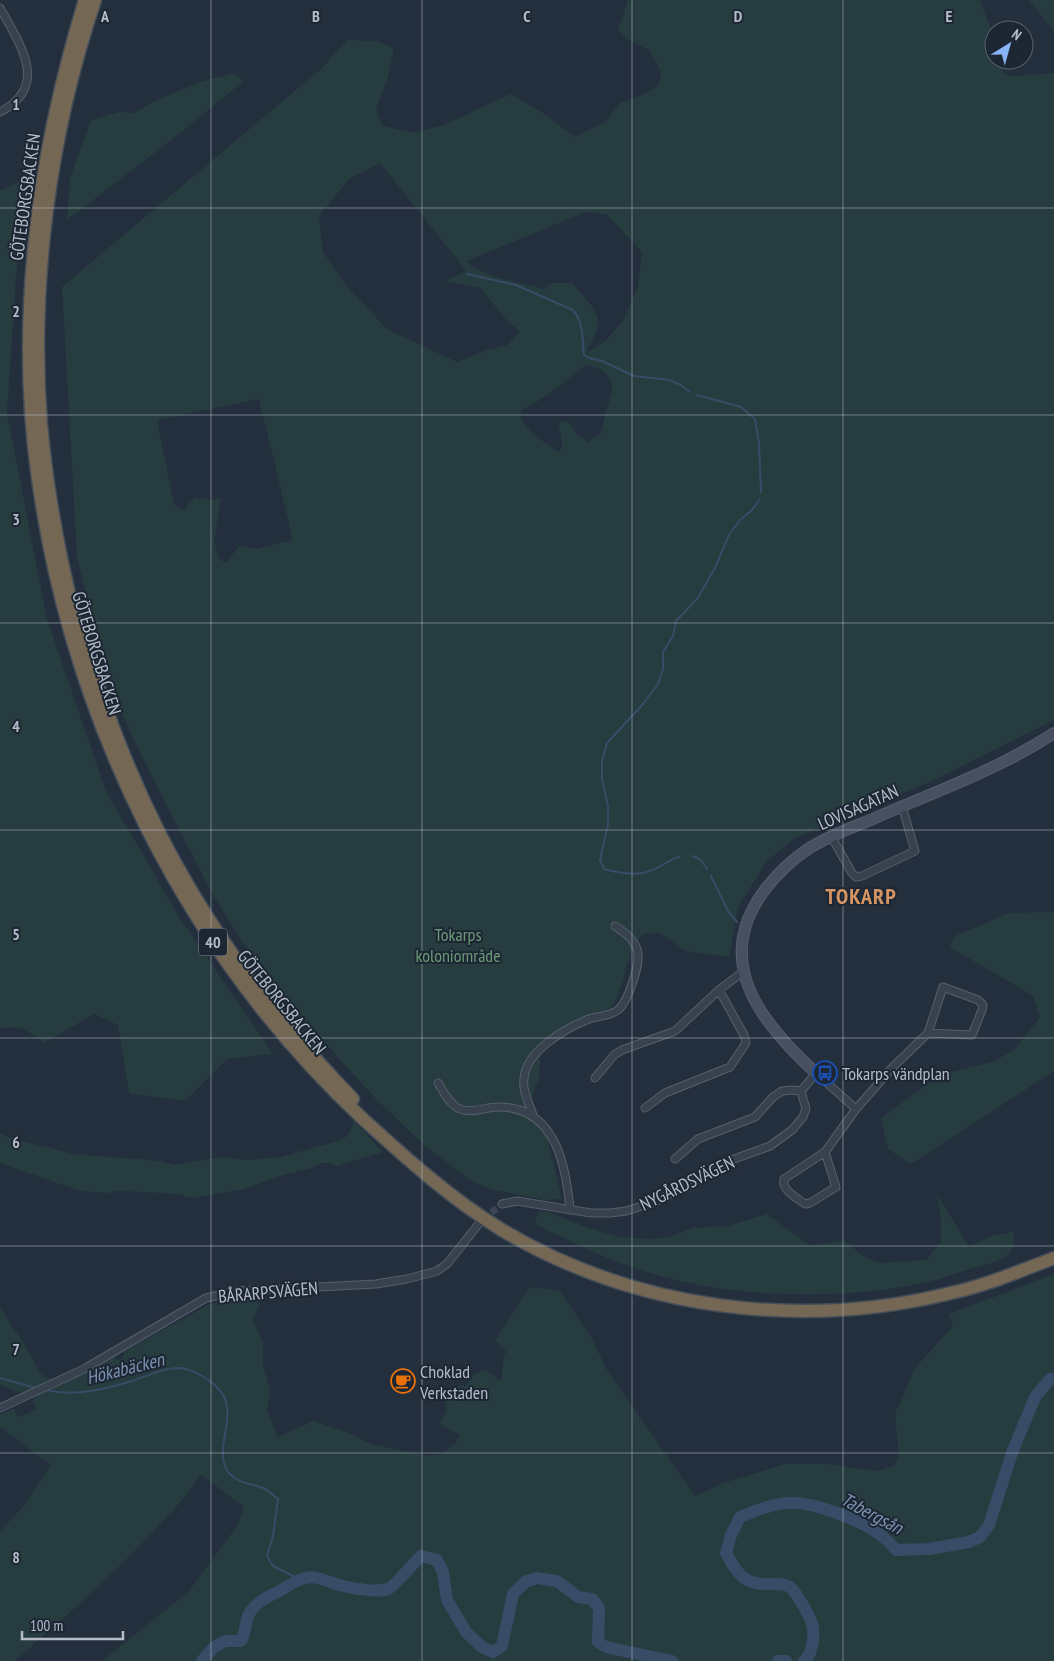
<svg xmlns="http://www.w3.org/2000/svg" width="1054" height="1661" font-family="'PT Sans Narrow',sans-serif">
	<rect width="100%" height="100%" fill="#242f3e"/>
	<path fill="#263c3f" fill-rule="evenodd" d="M628 0H980L987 19 994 34V60H998L1004 74 1012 76 1054 73V720L934 780 795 838 767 861 738 907 729 957 685 951 660 933 643 934 632 948 620 990 613 1006 541 1043 539 1079 525 1115 545 1128 562 1199 546 1200 493 1190 470 1180 425 1146 376 1099 265 977 214 897 149 771 111 691 77 558 62 287 322 68 347 40 378 41 394 49 388 77 376 109 383 126 413 133 444 125 510 94 543 113 575 137 605 122 620 103 645 94 659 85 661 72 650 51 627 39 618 30ZM380 163 464 268 465 271 446 281 480 288 509 323 520 331 507 345 484 351 457 362 387 329 346 285 323 252 319 216 349 179ZM585 212 606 214 642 252 638 287 623 321 605 341 586 353C589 344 598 333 598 323 598 307 580 294 572 283H552L544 289C521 282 484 279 467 261ZM585 365C600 367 612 374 612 391L600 434 588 442 577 434 568 421 559 423C559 435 565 439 560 452 544 444 532 433 521 420V410C545 399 565 382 585 365ZM259 399 293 540 257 549 239 546 226 563 219 559 214 541 221 498 208 500 195 497 183 511 174 504 157 420Z
		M1029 0H1054V33L1052 29Z
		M234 73 244 81 165 145 67 220 70 178 91 120 119 112 134 113 149 104 199 82Z
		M30 176 16 276 7 413 47 619 106 791 178 915 273 1054 227 1059 185 1101 129 1093 118 1025 94 1014 44 1043C29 1031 20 1025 0 1028V191Z
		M1054 912V1071L911 1164 888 1149 881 1118 923 1087 947 1073 995 1061 1015 1049 1040 1017 1033 996 950 947 955 936 1009 913Z
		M352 1119 383 1152 337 1166 327 1163H321L309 1169 286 1174 244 1189 193 1198 177 1194 147 1192 117 1191 107 1193 80 1191 0 1163V1134L18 1140 74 1154 161 1161 174 1165 221 1157 248 1160 281 1157 337 1141 346 1137 353 1126Z
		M937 1194 969 1247 991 1236 1014 1232C1014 1241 1014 1250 1006 1256 999 1262 970 1269 960 1272 948 1276 936 1280 924 1283 838 1301 734 1298 650 1273 610 1261 573 1243 535 1224L538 1212H548L586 1227 619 1237 654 1239 668 1237 693 1228 728 1226 767 1214 811 1246 843 1240 866 1258 881 1263 926 1260 941 1242V1221Z
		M1054 1274V1661H102L189 1591 237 1526 243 1512 244 1507 203 1476 199 1475C188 1497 168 1515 151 1534 108 1579 62 1621 14 1661H0V1531L23 1507 51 1465 0 1427V1415L13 1408 18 1417 38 1409 34 1405 33 1400 42 1390 37 1386C19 1397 18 1391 0 1385V1308L27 1348 39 1372 43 1376 59 1382 89 1370 115 1355 117 1360 122 1359 125 1351 210 1304 257 1293 261 1297C260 1306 255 1312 253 1321L263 1341V1365L271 1393 267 1410 278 1437 313 1421 349 1433 371 1444 428 1456 441 1454 456 1443 460 1435 443 1426 440 1422 446 1411 445 1395 457 1386H466L474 1374 486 1370 501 1381 504 1356 506 1351 495 1340 530 1287 560 1291 591 1337 607 1370 695 1496 723 1483 785 1464H827L876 1471 893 1466 899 1458 895 1414 915 1368 953 1326 949 1314Z"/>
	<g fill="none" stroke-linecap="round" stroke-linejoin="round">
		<path stroke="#394c67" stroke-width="2" d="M467 274 516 285 573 310C584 323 582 338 584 355L589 358 602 361 634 376 669 380 679 384 690 392
			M697 395 741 407 755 419 759 443 761 492
			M693 856 701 860 707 869
			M679 857C668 860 660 868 650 871 636 876 618 873 604 869L600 860 608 824V806L602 779V761L607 743 643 704 658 684 663 669V652L673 636 676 621 697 599 715 568 729 535 740 520 751 511 760 499
			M711 876 728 911 737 922
			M0 1378 36 1388
			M46 1390C75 1397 107 1389 135 1380 149 1375 164 1368 179 1368 195 1369 215 1382 223 1395 237 1417 212 1453 229 1473 239 1484 250 1483 263 1488 269 1491 273 1495 278 1499L273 1536 267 1556 273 1566 301 1580"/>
		<path stroke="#394c67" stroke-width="12" d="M202 1661 214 1647 225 1641H241C247 1632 244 1621 250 1612 256 1603 268 1596 278 1592 286 1587 296 1580 305 1578 317 1575 328 1582 339 1585 351 1588 377 1593 388 1589 395 1586 413 1563 421 1556L437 1560 443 1572 447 1600 466 1632 482 1647 493 1652 502 1646 513 1594 525 1582 536 1578 557 1581 578 1597 592 1599 599 1608 598 1642 606 1647 615 1649 672 1661
			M778 1661H786
			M804 1661C813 1654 816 1632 811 1621 809 1615 796 1592 791 1588 787 1584 779 1584 773 1584 746 1586 738 1576 726 1553L731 1535 740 1517C755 1511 771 1504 788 1503 812 1501 860 1520 879 1534 885 1538 891 1544 896 1550L929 1549 969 1542 980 1537 989 1525 1012 1453 1035 1397 1050 1379H1054"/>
		<path stroke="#3a4453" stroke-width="7" stroke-dasharray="7 3.5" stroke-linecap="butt" d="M483 1219 502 1204"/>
		<g stroke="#565f6c" stroke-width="9">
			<path id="street" d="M0 8C19 43 51 86 0 112
				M831 836 852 873 856 877 862 876 915 851 902 806
				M595 1078 614 1055 622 1050 675 1031 719 990 744 971
				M438 1083C443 1091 450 1105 460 1109 471 1114 486 1107 497 1107 555 1106 566 1164 570 1210
				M645 1108 665 1093 730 1067 746 1043 744 1035 719 990
				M856 1109 892 1068 928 1033 943 987 978 1000 983 1005 982 1010 972 1035 928 1033
				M533 1115C529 1103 522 1091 524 1078 526 1051 566 1028 589 1019 598 1016 610 1016 618 1010 625 1004 629 993 632 984 642 955 642 943 615 926
				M675 1159 698 1139 755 1117 773 1097 782 1091 792 1090 801 1091
				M502 1204 517 1201 591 1213H610L626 1211 655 1202 734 1159 770 1146 792 1130 803 1117 806 1109 801 1091 816 1073 856 1109 825 1152 784 1179C781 1190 797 1198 805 1204L810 1203 836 1187 825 1152
				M0 1408 84 1369 206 1298 237 1291 376 1284 407 1279 437 1271 447 1264 481 1221"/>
		</g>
		<g stroke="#565f6c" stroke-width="12">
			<path id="secondary" d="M816 1073C762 1024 711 962 764 891 776 875 790 861 808 849 828 836 851 828 873 819 934 792 998 770 1054 733"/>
		</g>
		<g stroke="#434c59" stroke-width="15">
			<path id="highway" d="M85 0C38 153 15 319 38 479 72 721 184 951 363 1119 407 1159 451 1199 502 1230 636 1310 801 1330 951 1293 987 1285 1020 1271 1054 1258
				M95 0C50 134 30 282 41 424 47 489 59 555 75 618 81 643 92 667 100 691 124 761 154 829 192 892 237 967 292 1036 353 1099"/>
		</g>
		<use href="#street" stroke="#38414e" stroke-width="7"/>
		<use href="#secondary" stroke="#465061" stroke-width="10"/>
		<use href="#highway" stroke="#746855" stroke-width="12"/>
	</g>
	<path fill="none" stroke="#b4bcc9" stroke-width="1" stroke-opacity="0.55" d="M211 0V1661M422 0V1661M632 0V1661M843 0V1661M0 208H1054M0 415H1054M0 623H1054M0 830H1054M0 1038H1054M0 1246H1054M0 1453H1054"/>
	<defs>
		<g id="bus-ring" transform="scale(1.25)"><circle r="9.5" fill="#1d2633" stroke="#1a4fb4" stroke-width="1.5"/><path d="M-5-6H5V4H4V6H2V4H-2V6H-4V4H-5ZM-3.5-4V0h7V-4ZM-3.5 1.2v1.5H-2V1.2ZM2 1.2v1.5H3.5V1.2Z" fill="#1a4fb4"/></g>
		<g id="cafe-ring" transform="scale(1.25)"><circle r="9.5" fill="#1d2633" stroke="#e8710a" stroke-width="1.5"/><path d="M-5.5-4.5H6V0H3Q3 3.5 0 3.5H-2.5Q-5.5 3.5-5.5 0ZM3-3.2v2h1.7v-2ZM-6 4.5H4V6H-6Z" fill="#e8710a"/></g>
	</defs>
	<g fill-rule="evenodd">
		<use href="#bus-ring" x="825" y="1073"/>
		<use href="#cafe-ring" x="403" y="1381"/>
	</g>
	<g text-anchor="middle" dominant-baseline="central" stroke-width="4" stroke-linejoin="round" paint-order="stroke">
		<rect fill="#1d2633" stroke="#878f9c" stroke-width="1" x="199" y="928.5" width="28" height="27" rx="4"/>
		<g font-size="16" font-weight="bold" fill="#b4bcc9">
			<text x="213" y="942">40</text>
		</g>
		<g font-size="18" fill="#b4bcc9" stroke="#1d2633">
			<text transform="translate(25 197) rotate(-82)">GÖTEBORGSBACKEN</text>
			<text transform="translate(97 653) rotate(73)">GÖTEBORGSBACKEN</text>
			<text transform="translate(858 807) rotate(-24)">LOVISAGATAN</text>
			<text transform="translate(282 1002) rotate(51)">GÖTEBORGSBACKEN</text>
			<text transform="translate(687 1183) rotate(-26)">NYGÅRDSVÄGEN</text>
			<text transform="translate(268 1292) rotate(-5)">BÅRARPSVÄGEN</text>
		</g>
		<g font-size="18" fill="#6b9a76" stroke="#1d2633">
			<text x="458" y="934">Tokarps<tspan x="458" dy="21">koloniområde</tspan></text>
		</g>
		<g font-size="18" fill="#b4bcc9" stroke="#1d2633" text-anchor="start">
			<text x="842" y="1073">Tokarps vändplan</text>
			<text x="420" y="1371">Choklad<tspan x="420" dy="21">Verkstaden</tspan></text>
		</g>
		<g font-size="19" font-style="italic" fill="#7c92b1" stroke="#1d2633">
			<text transform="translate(125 1368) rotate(-14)">Hökabäcken</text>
			<text transform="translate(872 1513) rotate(28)">Tabergsån</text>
		</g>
		<g font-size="22" font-weight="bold" letter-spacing="1" fill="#d59563" stroke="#1d2633">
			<text x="861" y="896">TOKARP</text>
		</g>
	</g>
	<g font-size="16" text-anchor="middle" font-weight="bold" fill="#b4bcc9" stroke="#1d2633" stroke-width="4" stroke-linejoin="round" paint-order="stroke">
		<text x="105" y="22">A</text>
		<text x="316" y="22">B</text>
		<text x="527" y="22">C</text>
		<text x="738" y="22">D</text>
		<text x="949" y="22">E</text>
		<text x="16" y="110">1</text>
		<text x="16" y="317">2</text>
		<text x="16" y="525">3</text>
		<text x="16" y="732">4</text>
		<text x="16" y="940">5</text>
		<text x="16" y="1148">6</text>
		<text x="16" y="1355">7</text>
		<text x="16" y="1563">8</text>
	</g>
	<g transform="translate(1009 45) rotate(37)"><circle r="24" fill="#1d2633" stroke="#59626f"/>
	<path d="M0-4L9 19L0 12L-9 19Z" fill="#8ab4f8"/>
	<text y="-8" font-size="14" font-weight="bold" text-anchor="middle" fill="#b4bcc9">N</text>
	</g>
	<path d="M22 1631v8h101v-8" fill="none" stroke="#b4bcc9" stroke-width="2.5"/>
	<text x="30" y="1631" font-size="15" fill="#b4bcc9" stroke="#1d2633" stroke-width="4" paint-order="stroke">100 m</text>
</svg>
